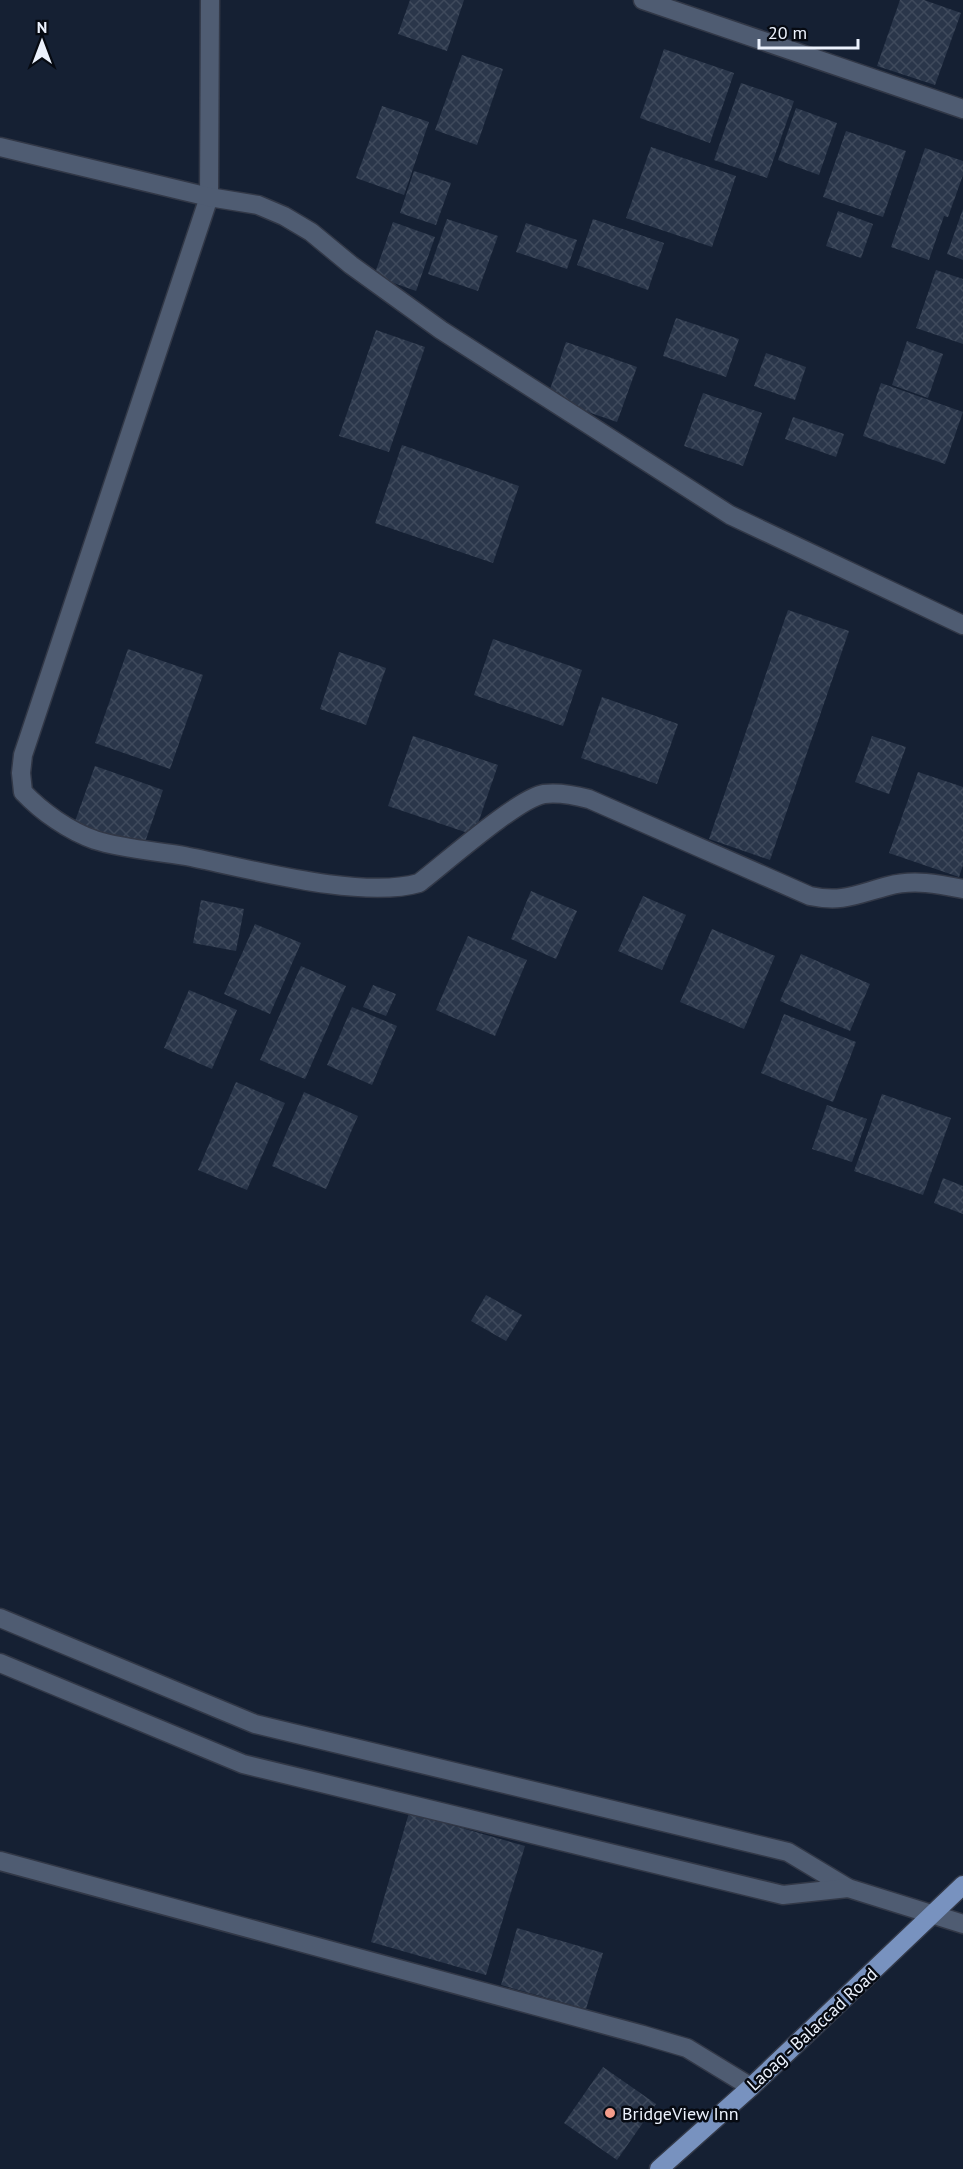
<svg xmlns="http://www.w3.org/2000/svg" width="963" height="2169" font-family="'PT Sans',sans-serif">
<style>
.building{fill:url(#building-cross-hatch)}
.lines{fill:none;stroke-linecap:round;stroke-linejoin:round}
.minor-casing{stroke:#323847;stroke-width:21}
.major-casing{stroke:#323847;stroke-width:21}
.minor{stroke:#4f5c72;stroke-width:18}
.major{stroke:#7892bf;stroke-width:18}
.poi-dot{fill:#f49d8b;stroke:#060a12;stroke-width:2}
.labels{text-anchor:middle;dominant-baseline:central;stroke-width:5;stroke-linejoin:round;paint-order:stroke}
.street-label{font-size:18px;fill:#ecf2fd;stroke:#060a12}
.poi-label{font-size:18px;fill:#ecf2fd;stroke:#060a12;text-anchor:start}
</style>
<defs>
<pattern id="building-cross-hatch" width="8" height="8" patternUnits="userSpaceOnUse" patternTransform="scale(1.5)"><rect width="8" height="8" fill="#2a364a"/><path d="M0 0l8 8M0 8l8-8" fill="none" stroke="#3f4a5c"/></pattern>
</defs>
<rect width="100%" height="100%" fill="#152033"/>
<g class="building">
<path d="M410,0H464L447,51L398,34Z"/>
<path d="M900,0H924L961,13L935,85L877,66Z"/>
<path d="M664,49L734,73L710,143L640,118Z"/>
<path d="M462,55L503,69L477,145L435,130Z"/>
<path d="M741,83L794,101L767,178L714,160Z"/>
<path d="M382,106L429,122L404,195L356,178Z"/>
<path d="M796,108L837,123L819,175L778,160Z"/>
<path d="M846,131L906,151L883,217L823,197Z"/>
<path d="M651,147L736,176L712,247L626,218Z"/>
<path d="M925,148L963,161V175L948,217L944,216L929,260L891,247Z"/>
<path d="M414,171L451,183L436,225L400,213Z"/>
<path d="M963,209V260L947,254Z"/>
<path d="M838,211L873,224L861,258L826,246Z"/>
<path d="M447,219L498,236L478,291L428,274Z"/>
<path d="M593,219L664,243L648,290L577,265Z"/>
<path d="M393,222L435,237L416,291L374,276Z"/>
<path d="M526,223L577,240L567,269L516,252Z"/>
<path d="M936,270L963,279V344L916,328Z"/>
<path d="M676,318L739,339L726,377L663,356Z"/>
<path d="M376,330L425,347L389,452L339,436Z"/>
<path d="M907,341L943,354L928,398L892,385Z"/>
<path d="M566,342L637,367L617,422L547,398Z"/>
<path d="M766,353L806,367L795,400L754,386Z"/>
<path d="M881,383L963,412L945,464L863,436Z"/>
<path d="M703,393L762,413L743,466L684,446Z"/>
<path d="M793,417L844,434L836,457L785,439Z"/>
<path d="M402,445L519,486L493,563L375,523Z"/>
<path d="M788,610L849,631L770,860L709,839Z"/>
<path d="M493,639L582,670L563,726L474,695Z"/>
<path d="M128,649L203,675L170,769L95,743Z"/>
<path d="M339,652L386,668L366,725L320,709Z"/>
<path d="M602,697L678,724L657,784L581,758Z"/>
<path d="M413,736L498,765L474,835L388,806Z"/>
<path d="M872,736L906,747L889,794L855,782Z"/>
<path d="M95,766L163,790L143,848L74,824Z"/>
<path d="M918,772L963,787V865L959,877L889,853Z"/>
<path d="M531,891L577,911L556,959L511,939Z"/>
<path d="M643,896L686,915L662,970L618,951Z"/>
<path d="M201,900L244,909L236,951L193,943Z"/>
<path d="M255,924L301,943L270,1014L224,994Z"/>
<path d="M712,929L775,956L744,1029L680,1002Z"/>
<path d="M468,936L527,960L495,1036L436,1010Z"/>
<path d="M801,954L870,984L850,1031L780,1001Z"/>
<path d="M301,966L346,986L305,1079L260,1060Z"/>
<path d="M373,985L396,994L386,1016L363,1007Z"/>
<path d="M189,990L237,1010L212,1069L164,1048Z"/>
<path d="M352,1007L397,1026L372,1085L327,1065Z"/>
<path d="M784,1014L856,1042L833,1102L761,1073Z"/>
<path d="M236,1082L285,1103L247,1190L198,1170Z"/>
<path d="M304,1092L358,1116L326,1189L272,1166Z"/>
<path d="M882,1094L951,1118L923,1195L854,1171Z"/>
<path d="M827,1105L867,1119L852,1162L812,1149Z"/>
<path d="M943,1178L963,1186V1214L934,1203Z"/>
<path d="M486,1295L522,1315L506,1341L471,1321Z"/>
<path d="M409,1813L525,1846L486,1975L371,1942Z"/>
<path d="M517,1928L603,1953L586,2009L501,1985Z"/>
<path d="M603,2067L656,2104L617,2160L564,2123Z"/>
</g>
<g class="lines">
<g class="minor-casing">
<g id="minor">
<path d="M210,0L209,197L23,755L21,773L23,792C42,812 69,831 95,840C123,849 156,851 185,856C247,868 361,900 419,883C444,864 518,798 544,794C560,792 574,795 589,799L810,896C843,903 857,894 888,886C913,879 939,884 963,889"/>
<path d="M643,0L963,109"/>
<path d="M0,147L209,197L258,205L284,216L311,232L351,265L441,330L730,515L963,625"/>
<path d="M0,1618L255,1724L788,1852L848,1888L963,1924"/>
<path d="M0,1663L243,1764L783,1895L848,1888"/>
<path d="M0,1861L643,2035L687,2048L751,2087"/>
</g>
</g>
<g class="major-casing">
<path id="major" d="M659,2169L751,2087L963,1885"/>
</g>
<use href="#minor" class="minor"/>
<use href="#major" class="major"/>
</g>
<circle class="poi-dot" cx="610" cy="2113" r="6"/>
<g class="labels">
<g class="street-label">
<text transform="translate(812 2029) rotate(-43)">Laoag - Balaccad Road</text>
</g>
<g class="poi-label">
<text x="622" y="2113">BridgeView Inn</text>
</g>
</g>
<g transform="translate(42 42)" stroke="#060a12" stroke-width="4.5" paint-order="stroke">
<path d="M0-4.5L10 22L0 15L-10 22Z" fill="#ecf2fd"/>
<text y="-9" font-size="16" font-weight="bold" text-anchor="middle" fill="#ecf2fd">N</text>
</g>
<path d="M759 39v9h99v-9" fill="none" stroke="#ecf2fd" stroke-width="3"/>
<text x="768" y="39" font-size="18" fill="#ecf2fd" stroke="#060a12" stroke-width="4.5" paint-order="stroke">20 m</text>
</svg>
